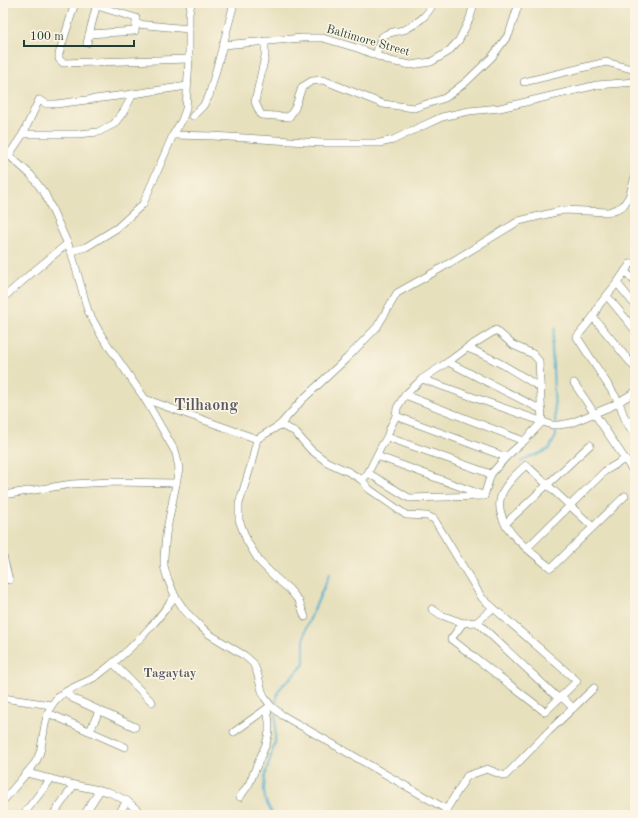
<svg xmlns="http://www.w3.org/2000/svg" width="638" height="818" font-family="'Old Standard TT',serif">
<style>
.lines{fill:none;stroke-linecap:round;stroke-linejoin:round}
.stream{stroke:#52b0d1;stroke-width:2}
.street-casing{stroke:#657664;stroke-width:8}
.street{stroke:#fff;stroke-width:7}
.labels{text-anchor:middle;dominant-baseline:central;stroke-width:3;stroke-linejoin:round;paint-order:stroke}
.street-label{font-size:12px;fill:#1f3d34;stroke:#fcf5e5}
.neighbourhood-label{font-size:13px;font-weight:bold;fill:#595b65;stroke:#fcf5e5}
.district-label{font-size:16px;font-weight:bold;fill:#595b65;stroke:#fcf5e5}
</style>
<rect width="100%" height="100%" fill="#fcf5e5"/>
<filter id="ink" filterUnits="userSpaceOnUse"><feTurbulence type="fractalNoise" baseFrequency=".025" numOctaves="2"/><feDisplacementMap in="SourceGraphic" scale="8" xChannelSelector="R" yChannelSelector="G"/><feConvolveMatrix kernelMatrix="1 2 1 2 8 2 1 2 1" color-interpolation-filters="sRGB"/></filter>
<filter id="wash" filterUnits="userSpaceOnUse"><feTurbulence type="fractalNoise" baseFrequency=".012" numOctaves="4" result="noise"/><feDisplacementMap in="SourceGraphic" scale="16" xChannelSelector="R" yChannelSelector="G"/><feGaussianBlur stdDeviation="0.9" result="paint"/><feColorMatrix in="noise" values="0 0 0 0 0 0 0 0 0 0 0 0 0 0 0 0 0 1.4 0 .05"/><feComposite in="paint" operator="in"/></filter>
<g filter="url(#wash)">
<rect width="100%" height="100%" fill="#e7e0bd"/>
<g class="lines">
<g class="stream">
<path d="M521,462L529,457L539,454L549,449L556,436L552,346L555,328"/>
<path d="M276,704L277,696L279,690L283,685L299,670L304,664V639L306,628L330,573"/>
<path d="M273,815L265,800L264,789L265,777L275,742L276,714"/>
</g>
</g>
</g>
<g filter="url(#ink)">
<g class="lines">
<g class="street-casing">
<g id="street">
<path d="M75,3L59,54V59L63,63L189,59"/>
<path d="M97,6L136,18V24L189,29"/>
<path d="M89,34L135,31L136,24"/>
<path d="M265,41V56L255,102L261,115L289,117L295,108L302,87L312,81L323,80L383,104L414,108L445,98L466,82L492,57L509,34L519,3"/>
<path d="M87,43L97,3"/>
<path d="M223,45L302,38H323L360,49L390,61L411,65L431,62L448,52L459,40L470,18L474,3"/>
<path d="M376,55C378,50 379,41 382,37C388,31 399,32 406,29C417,24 429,14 433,3"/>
<path d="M524,82L606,62L635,70"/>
<path d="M193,116L203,106L209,96L223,45L234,3"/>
<path d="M23,134H78L98,132L114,124L124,111L133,94"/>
<path d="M173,135L213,136L321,143H380L393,140L418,128L442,117L469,111L500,108L597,85L635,82"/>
<path d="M3,150L31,175L45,194L71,251L88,311L101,335L145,399L176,453L179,469L166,534L164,557V566L167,577L175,596L185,611L197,623L209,634L245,656L253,663L257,672L262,691L265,698L271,706L282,715L446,809"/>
<path d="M9,155L23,134L39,100L47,104H56L133,94L187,86"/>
<path d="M71,251L86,247L117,228L143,204L173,135L182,120L186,109L189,59V14L191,3"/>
<path d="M635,263L630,264L617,283L599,305L593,317L577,337L619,402L626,422L635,435"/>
<path d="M625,271L635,282"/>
<path d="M617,283L635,305"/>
<path d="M607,296L635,330"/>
<path d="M3,298L34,271L67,244"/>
<path d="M593,317L635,368"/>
<path d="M467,348C494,358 517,373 541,388"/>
<path d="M448,362L542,410"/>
<path d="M422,379L498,406L552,425H559L571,423L612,406L635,392"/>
<path d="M574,383L635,474"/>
<path d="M405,395L524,441"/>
<path d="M145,399L257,439"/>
<path d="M396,416L506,457"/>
<path d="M626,422L635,419"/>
<path d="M280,425L294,431L311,450L327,462L349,472L362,480L369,489L406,515L427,516L434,519L482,598L577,681L545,712L451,639L463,623"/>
<path d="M387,437L491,474"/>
<path d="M377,456L480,494"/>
<path d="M368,473L409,498L484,496"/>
<path d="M362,480L368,473L382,445L387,437L390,428L396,416L397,408L405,395L422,379L448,362L467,348L496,330L513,345L533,354L539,361L542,422L524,441L506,457L491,474L484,496"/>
<path d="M3,495L72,484L111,482L176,483"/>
<path d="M505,524L590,445"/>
<path d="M593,527L526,465C518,472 504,486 501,496C492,526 531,552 551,568L625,496"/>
<path d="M527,548L605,471L625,459"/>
<path d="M3,556L9,580"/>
<path d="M432,609L441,615L463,623L477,622L493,608"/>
<path d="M305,617L299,601L289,589L276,578L259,561L247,541L239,520V504L251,465L257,439L280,425L302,400L347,358L377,327L397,293L438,270L519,221L564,210L608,212L617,209L623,206L629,197L635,177"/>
<path d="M477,622L559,699"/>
<path d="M113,663L152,702"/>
<path d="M66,692L72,698L83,703L135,727"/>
<path d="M561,696L573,708"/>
<path d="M3,698L51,705"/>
<path d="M48,713L125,747"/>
<path d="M90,731L99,711"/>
<path d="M234,732L269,707"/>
<path d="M27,773L74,785L109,792L127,801L143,815"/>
<path d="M240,797L249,784L266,744L269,732V722L267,709"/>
<path d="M3,801L35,763C37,759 39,756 40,752C44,737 44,714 54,702C64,688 84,685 98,675C118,660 138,642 154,623C162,614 168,605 175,596"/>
<path d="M23,815L51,779"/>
<path d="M53,815L74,785"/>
<path d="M84,815L100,790"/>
<path d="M118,815L127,801"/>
<path d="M443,815L467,776L487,769L505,776L549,731L594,688"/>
</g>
</g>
<use href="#street" class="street"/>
</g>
</g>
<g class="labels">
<g class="street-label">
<text transform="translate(368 41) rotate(16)">Baltimore Street</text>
</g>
<g class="neighbourhood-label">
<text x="170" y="673">Tagaytay</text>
</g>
<g class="district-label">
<text x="206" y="406">Tilhaong</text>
</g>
</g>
<rect width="638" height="818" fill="none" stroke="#fcf5e5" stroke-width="16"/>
<path d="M24 40v6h110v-6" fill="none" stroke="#1f3d34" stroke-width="2"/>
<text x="30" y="40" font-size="12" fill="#1f3d34" stroke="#fcf5e5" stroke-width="3" paint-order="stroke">100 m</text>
</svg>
